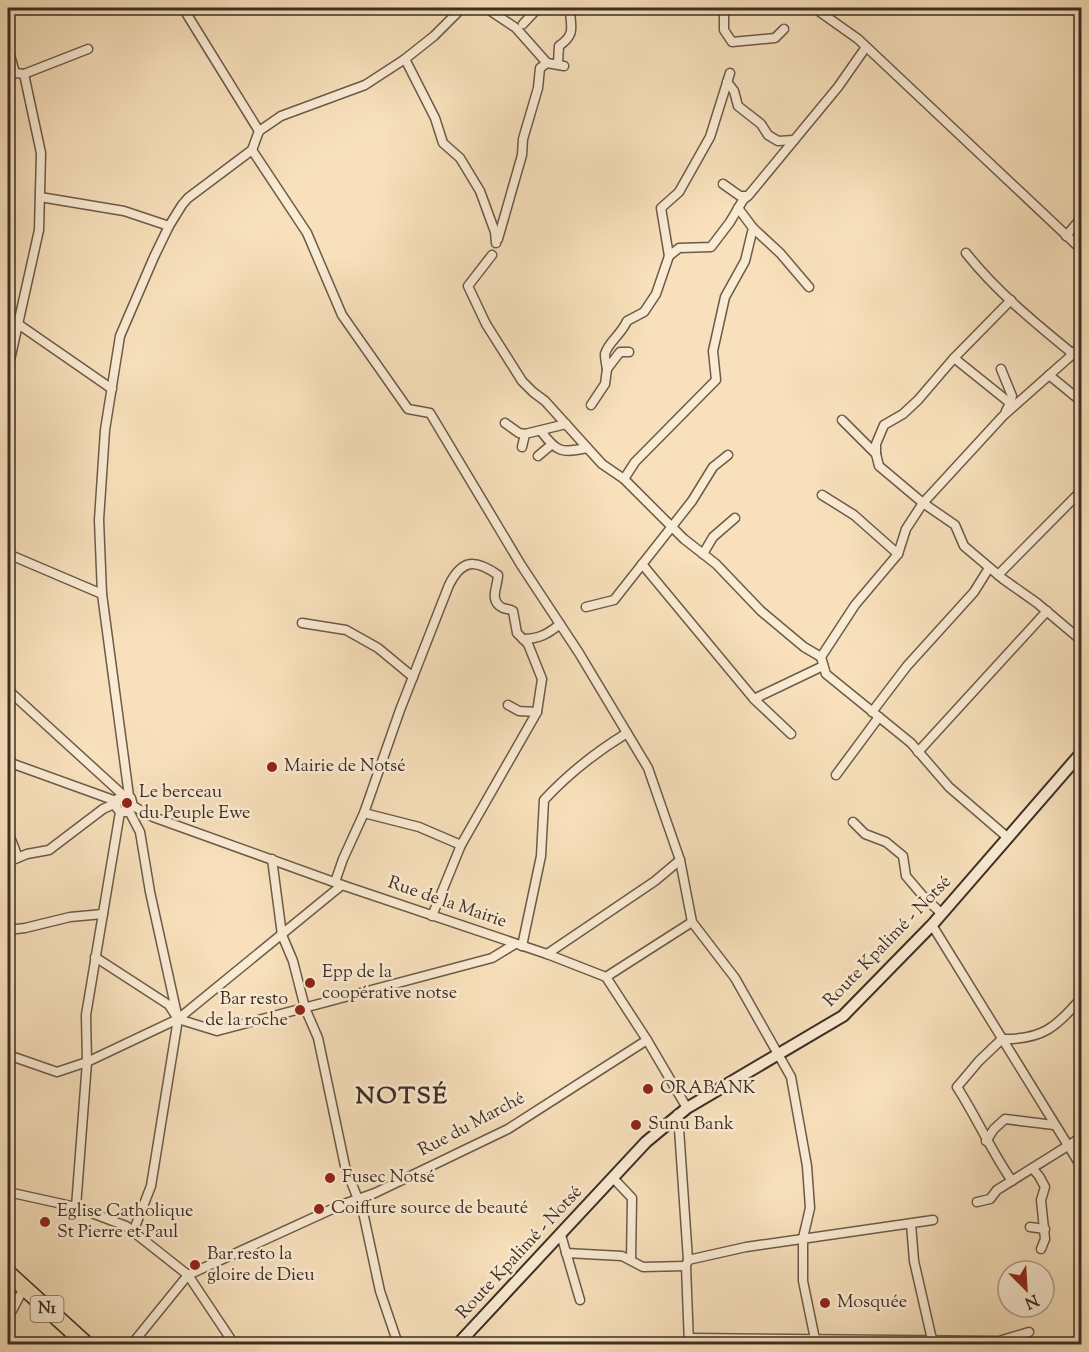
<svg xmlns="http://www.w3.org/2000/svg" width="1089" height="1352" font-family="'Sorts Mill Goudy',serif">
<style>
.lines{fill:none;stroke-linecap:round;stroke-linejoin:round}
.street-casing{stroke:#6c5a4a;stroke-width:11}
.secondary-casing{stroke:#3d2d25;stroke-width:14}
.highway-casing{stroke:#3d2d25;stroke-width:18}
.street{stroke:#faebd3;stroke-width:8}
.secondary{stroke:#faebd3;stroke-width:10}
.highway{stroke:#f7e0bb;stroke-width:15}
.poi-dot{fill:#8f2418;stroke:#faebd3;stroke-width:2}
.labels{text-anchor:middle;dominant-baseline:central;stroke-width:5;stroke-linejoin:round;paint-order:stroke}
.shield{fill:#faebd3;stroke:#766659;stroke-width:1.5}
.shield-label{font-size:16px;font-weight:bold;fill:#3d2d25}
.poi-label{font-size:18px;fill:#3d2d25;stroke:#faebd3;text-anchor:start}
.street-label{font-size:18px;fill:#3d2d25;stroke:#faebd3}
.district-label{font-size:24px;font-weight:bold;letter-spacing:1.5px;fill:#3d2d25;stroke:#faebd3}
</style>
<rect width="100%" height="100%" fill="#f7e0bb"/>
<filter id="stains"><feTurbulence type="fractalNoise" baseFrequency=".00333" numOctaves="4"/><feColorMatrix values="0 0 0 0 .2 0 0 0 0 .09 0 0 0 0 .02 0 0 0 .5 -.17"/></filter>
<radialGradient id="worn" r=".72"><stop offset=".6" stop-color="#630" stop-opacity="0"/><stop offset="1" stop-color="#630" stop-opacity=".3"/></radialGradient>
<g class="lines">
<g class="street-casing">
<g id="street">
<path d="M183,8L259,131"/>
<path d="M486,8L516,28L547,63L564,66"/>
<path d="M724,8V30L732,42L775,38L784,29"/>
<path d="M817,8L820,12L858,39L1082,250"/>
<path d="M523,24L538,8"/>
<path d="M8,48L15,73"/>
<path d="M405,59L435,118L443,143L460,158L480,191L495,232L496,243"/>
<path d="M558,63L559,46C577,33 570,27 570,8"/>
<path d="M8,76L15,73L24,74L88,49"/>
<path d="M727,82L734,91L738,106L761,124L768,135L778,141L794,140"/>
<path d="M252,150L307,233L342,315L408,409L430,413L521,565L579,653L648,768L680,860L692,922L735,978L791,1077L807,1166L810,1208L803,1238V1281L816,1344"/>
<path d="M723,184L740,196H747"/>
<path d="M40,197L124,211L169,226"/>
<path d="M753,228L780,253L809,287"/>
<path d="M1066,236L1082,217"/>
<path d="M498,239L522,155L523,139L538,88L540,68L547,63"/>
<path d="M966,253C996,291 1035,323 1073,354"/>
<path d="M492,255L468,286L486,324L522,381L533,392L545,401L602,464L624,479L684,539L716,564L761,611L804,647L821,657L826,674L911,743L949,787L1007,837"/>
<path d="M669,256L679,248L711,247L730,222L743,200L748,196L838,87L866,47"/>
<path d="M8,317L112,389"/>
<path d="M954,358L1010,403L1006,411"/>
<path d="M8,369L39,230L41,153L24,74"/>
<path d="M607,369C606,364 605,358 605,354C608,342 621,335 627,321L644,312L656,294L669,256L661,208L679,192L710,137L730,73"/>
<path d="M1001,369L1012,396L1010,403"/>
<path d="M1049,375L1082,402"/>
<path d="M591,405L605,384L607,369L620,352H629"/>
<path d="M842,420L876,454L879,466L923,503L955,525L964,546L1003,579L1037,603L1082,641"/>
<path d="M505,423L519,433L525,434L566,424"/>
<path d="M541,431C557,453 562,453 587,448"/>
<path d="M522,447L525,434"/>
<path d="M876,454V444L884,425L903,414L918,400L954,358L1011,300"/>
<path d="M538,456L551,445"/>
<path d="M624,479L635,462L716,380L713,351L725,297L745,261L753,228L738,208"/>
<path d="M822,495L854,515L898,554"/>
<path d="M8,554L102,594"/>
<path d="M703,554L713,537L735,518"/>
<path d="M642,564L754,699L823,666"/>
<path d="M998,575L1082,490"/>
<path d="M586,607L614,600L692,501L713,467L728,455"/>
<path d="M302,623L346,630L378,648L413,677"/>
<path d="M523,639C539,639 548,634 560,624"/>
<path d="M821,657L855,605L898,554L906,529L923,503L1003,416L1073,354L1082,344"/>
<path d="M8,690L123,795L131,798L133,806L126,812H120L116,807L117,799L123,795"/>
<path d="M754,699L791,734"/>
<path d="M508,705L519,711L537,712"/>
<path d="M872,712L907,666L974,592L989,568"/>
<path d="M918,752L1047,611"/>
<path d="M8,762L116,801"/>
<path d="M836,775L879,717"/>
<path d="M129,796L102,594L99,520L105,430L120,336L154,257L169,226L182,205L188,198L252,150L259,131L265,127L281,116L365,85L405,59L434,36L462,8"/>
<path d="M133,806L153,817L342,885L547,954L606,977L647,1040L687,1108"/>
<path d="M129,811L140,832L150,892L178,1019L151,1186L133,1232"/>
<path d="M364,813L419,827L461,845"/>
<path d="M853,822L865,834L886,842L903,856L906,876L923,896L942,914"/>
<path d="M8,832L17,855"/>
<path d="M272,859L282,935L293,961L305,1008L318,1038L345,1166L363,1212L380,1291L398,1344"/>
<path d="M8,862L27,854L49,850L103,809L116,803"/>
<path d="M335,882L343,859L364,813L400,710L449,585C462,559 475,559 498,575C498,586 488,601 503,608C506,609 510,609 513,611L517,633L528,644L542,679L537,712L461,845L432,916"/>
<path d="M932,925L1082,1168"/>
<path d="M8,930L25,928L70,917L103,914"/>
<path d="M522,946L541,856L544,800C569,773 596,752 627,733"/>
<path d="M547,954L655,881L680,860"/>
<path d="M95,957L169,1005L178,1019L217,1031L492,958L515,944"/>
<path d="M606,977L692,922"/>
<path d="M8,1055L57,1072L87,1062L178,1019L342,885"/>
<path d="M678,1114L688,1260L686,1266L689,1344"/>
<path d="M986,1141L994,1129L1005,1119L1054,1125"/>
<path d="M1033,1169L1039,1176L1045,1187L1041,1200L1045,1239L1041,1249"/>
<path d="M613,1178L632,1198L631,1260"/>
<path d="M1012,1181C991,1151 977,1118 957,1087L979,1061L1002,1039C1042,1040 1057,1027 1082,997"/>
<path d="M8,1192L76,1207L126,1226L188,1275L234,1344"/>
<path d="M977,1202L990,1199L997,1190L1082,1137"/>
<path d="M76,1207L87,1062L86,1015L120,812"/>
<path d="M911,1224L914,1261L933,1344"/>
<path d="M1030,1227L1045,1229"/>
<path d="M561,1235L580,1300"/>
<path d="M566,1253L622,1256L643,1267L686,1266"/>
<path d="M688,1260L746,1247L933,1220"/>
<path d="M8,1318L24,1288"/>
<path d="M689,1338L999,1341L1029,1332"/>
<path d="M132,1344L188,1275L341,1205L375,1193L508,1129L647,1040"/>
</g>
</g>
<g class="secondary-casing">
<path id="secondary" d="M458,1344L646,1142L687,1108L843,1016L932,925L1082,752"/>
</g>
<g class="highway-casing">
<path id="highway" d="M8,1273L86,1344"/>
</g>
<use href="#street" class="street"/>
<use href="#secondary" class="secondary"/>
<use href="#highway" class="highway"/>
</g>
<g class="poi-dot">
<circle cx="272" cy="767" r="6"/>
<circle cx="127" cy="803" r="6"/>
<circle cx="310" cy="983" r="6"/>
<circle cx="300" cy="1010" r="6"/>
<circle cx="648" cy="1089" r="6"/>
<circle cx="636" cy="1125" r="6"/>
<circle cx="330" cy="1178" r="6"/>
<circle cx="319" cy="1209" r="6"/>
<circle cx="45" cy="1222" r="6"/>
<circle cx="195" cy="1265" r="6"/>
<circle cx="825" cy="1303" r="6"/>
</g>
<g class="labels">
<rect class="shield" x="30.5" y="1296" width="33" height="26" rx="4.5"/>
<g class="shield-label">
<text x="47" y="1309">N1</text>
</g>
<g class="poi-label">
<text x="284" y="767">Mairie de Notsé</text>
<text x="139" y="793">Le berceau<tspan x="139" dy="21">du Peuple Ewe</tspan></text>
<text x="322" y="973">Epp de la<tspan x="322" dy="21">coopérative notse</tspan></text>
<text x="288" y="1000" text-anchor="end">Bar resto<tspan x="288" dy="21">de la roche</tspan></text>
<text x="660" y="1089">ORABANK</text>
<text x="648" y="1125">Sunu Bank</text>
<text x="342" y="1178">Fusec Notsé</text>
<text x="331" y="1209">Coiffure source de beauté</text>
<text x="57" y="1212">Eglise Catholique<tspan x="57" dy="21">St Pierre et Paul</tspan></text>
<text x="207" y="1255">Bar resto la<tspan x="207" dy="21">gloire de Dieu</tspan></text>
<text x="837" y="1303">Mosquée</text>
</g>
<g class="street-label">
<text transform="translate(447 903) rotate(19)">Rue de la Mairie</text>
<text transform="translate(888 942) rotate(-46)">Route Kpalimé - Notsé</text>
<text transform="translate(472 1125) rotate(-28)">Rue du Marché</text>
<text transform="translate(520 1253) rotate(-47)">Route Kpalimé - Notsé</text>
</g>
<g class="district-label">
<text x="402" y="1097">NOTSÉ</text>
</g>
</g>
<rect width="1089" height="1352" fill="none" stroke="#f7e0bb" stroke-width="30"/>
<rect x="9" y="9" width="1071" height="1334" fill="none" stroke="#3d2d25" stroke-width="3"/>
<rect x="15" y="15" width="1059" height="1322" fill="none" stroke="#3d2d25" stroke-width="1.5"/>
<g transform="translate(1026 1289) rotate(156)"><circle r="28" fill="#faebd3" stroke="#ae9f8d" stroke-width="1.5"/>
<path d="M0-4.5L10 22L0 15L-10 22Z" fill="#8f2418"/>
<text y="-9" font-size="16" font-weight="bold" text-anchor="middle" fill="#3d2d25">N</text>
</g>
<rect width="100%" height="100%" filter="url(#stains)"/>
<rect width="100%" height="100%" fill="url(#worn)"/>
</svg>
